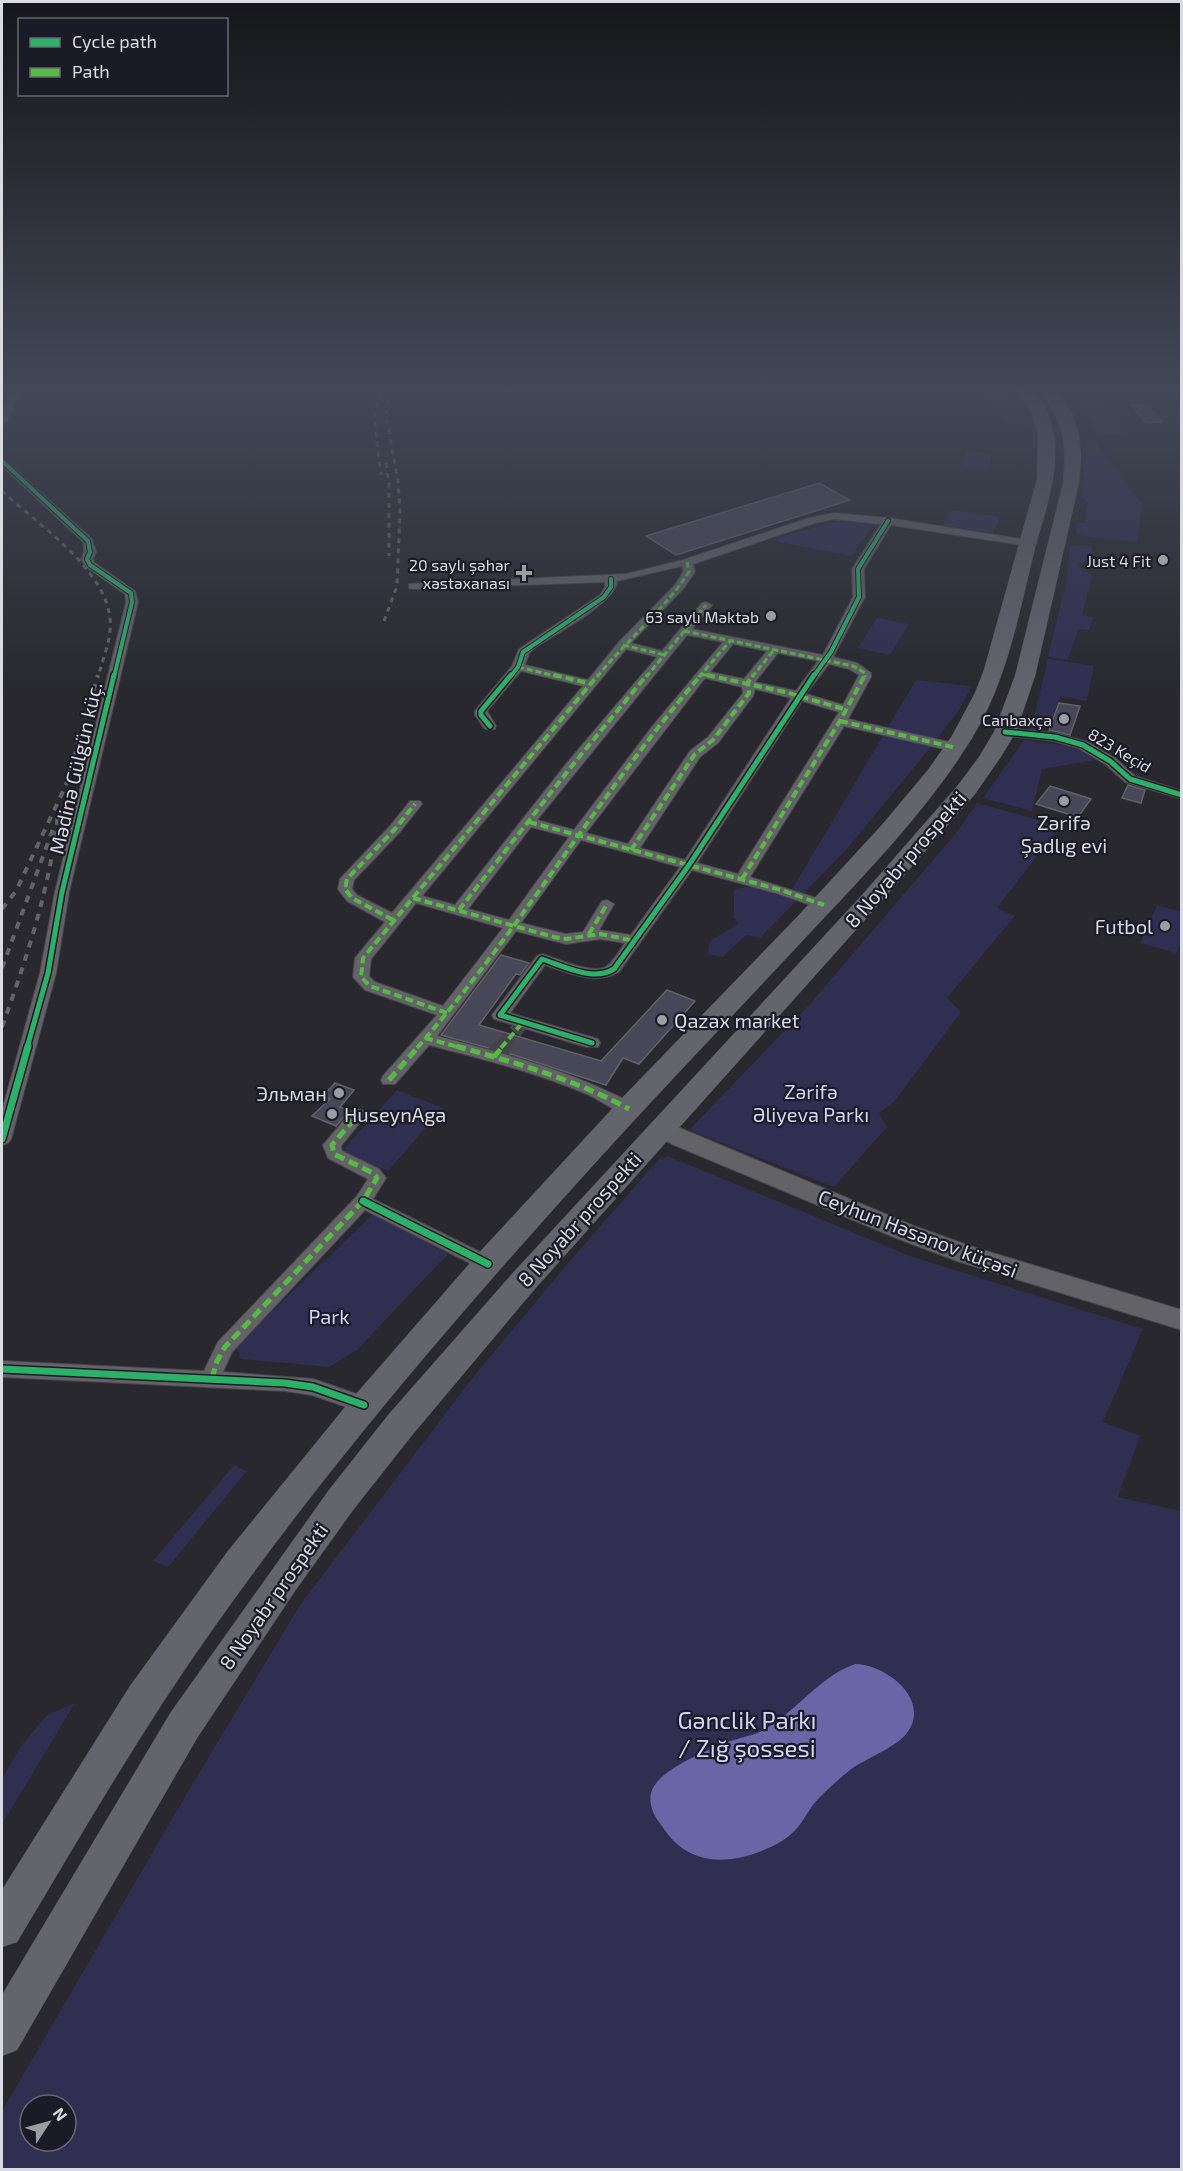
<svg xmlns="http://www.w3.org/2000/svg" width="1183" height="2171" font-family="'Exo 2',sans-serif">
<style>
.green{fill:#302e51;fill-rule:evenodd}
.water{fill:#6965a6}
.building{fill:#484757;stroke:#616167;stroke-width:1.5}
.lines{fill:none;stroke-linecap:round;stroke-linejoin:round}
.minor-tunnel-far1{stroke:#434349;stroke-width:14;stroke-dasharray:14 7;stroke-linecap:butt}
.minor-tunnel{stroke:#434349;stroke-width:19;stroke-dasharray:19 9;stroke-linecap:butt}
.minor-casing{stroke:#46464b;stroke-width:2}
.secondary-casing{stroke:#46464b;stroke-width:2}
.trunk-casing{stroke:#46464b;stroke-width:1}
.minor{fill:#626267;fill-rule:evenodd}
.secondary{fill:#626267;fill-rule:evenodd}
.trunk{fill:#64646d;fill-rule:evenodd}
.rail-far1{stroke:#626267;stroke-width:3;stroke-dasharray:5 5;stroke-linecap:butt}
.rail{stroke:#626267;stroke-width:4;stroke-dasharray:7 7;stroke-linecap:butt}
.quiet-far2{stroke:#58b947;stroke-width:3;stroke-dasharray:6 3;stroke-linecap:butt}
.quiet-far1{stroke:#58b947;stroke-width:4;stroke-dasharray:8 4;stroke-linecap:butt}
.quiet{stroke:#58b947;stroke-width:5;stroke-dasharray:10 5;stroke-linecap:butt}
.cycleway-far2-casing{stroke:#1b1b27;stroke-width:6}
.cycleway-far1-casing{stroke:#1b1b27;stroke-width:8}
.cycleway-casing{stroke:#1b1b27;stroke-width:10}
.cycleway-far2{stroke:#2db169;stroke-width:4}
.cycleway-far1{stroke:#2db169;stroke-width:5}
.cycleway{stroke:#2db169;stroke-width:7}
.poi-dot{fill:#9c9ca3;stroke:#1b1b27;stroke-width:2}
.labels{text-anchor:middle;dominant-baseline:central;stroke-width:4.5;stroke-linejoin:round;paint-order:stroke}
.far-poi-label{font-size:16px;fill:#dadae2;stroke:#1b1b27;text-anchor:end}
.far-street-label{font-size:16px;fill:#dadae2;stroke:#1b1b27}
.street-label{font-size:20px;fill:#dadae2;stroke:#1b1b27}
.poi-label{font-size:20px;fill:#dadae2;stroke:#1b1b27;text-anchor:end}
.park-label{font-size:20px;fill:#d3d3fb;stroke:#1b1b27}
.near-park-label{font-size:24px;fill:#d3d3fb;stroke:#1b1b27}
</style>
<rect width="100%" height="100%" fill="#28282e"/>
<g class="green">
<path d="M1009,393L1019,405L1028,428L1012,429L978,396Z"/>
<path d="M1097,403L1124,434H1098L1081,404Z"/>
<path d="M1087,440H1094L1142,504L1137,542L1076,535L1077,523H1085L1088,503L1082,497Z"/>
<path d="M966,451L992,454L989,470L962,467Z"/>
<path d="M952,510L1000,517L993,533L943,525Z"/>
<path d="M842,520L874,523L852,556L769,540Z"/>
<path d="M1078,545L1092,546V559L1075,564L1092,575L1082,615L1093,618L1089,630L1079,629L1067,660L1048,657L1067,578L1070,547Z"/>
<path d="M877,618L909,624L890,655L858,648Z"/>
<path d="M1048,659L1094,666L1087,701L1060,697L1050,724H1042L1038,733L1026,731L1028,722L1035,713Z"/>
<path d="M916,680L972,686L959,710L925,754L847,849L760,938L746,935L723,957L707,954L710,941L739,923L734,918V889L753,886L788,896Z"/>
<path d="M1024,740L1078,747L1095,760L1042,769L1032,811L983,798Z"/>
<path d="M977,803L1060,826L997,908L1015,916L947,998L961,1012L894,1102L879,1113L887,1127L834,1187L689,1130L809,1005L956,833Z"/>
<path d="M1157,905L1181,912V940L1176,953L1140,943Z"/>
<path d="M397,1090L443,1108L388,1171L341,1152Z"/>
<path d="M668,1156L910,1256L1143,1329L1103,1422L1140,1436L1118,1497L1181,1511V2169L2,2170V2111L193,1783L300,1605L474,1376L569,1262L658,1160ZM30,2105H66V2141H30Z"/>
<path d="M373,1214L448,1254L357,1350L329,1367L241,1359L236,1346Z"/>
<path d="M234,1465L247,1471L168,1567L153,1561Z"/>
<path d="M75,1703L2,1824V1779L21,1746L47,1715Z"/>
</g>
<path class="water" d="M855,1664C885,1664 932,1699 907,1733C897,1747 866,1758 850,1770C840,1778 829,1788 820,1797C804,1813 804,1827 782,1841C751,1859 706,1871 676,1843C670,1838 664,1829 659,1822C652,1813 647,1799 653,1788C662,1769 706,1751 725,1743C737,1738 748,1737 760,1732C795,1714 818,1677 855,1664Z"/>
<g class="building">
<path d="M1131,405H1147L1162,422L1146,423Z"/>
<path d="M819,483L850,500L676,555L646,536Z"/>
<path d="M1059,703L1080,706L1070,735L1049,730Z"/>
<path d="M1128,785L1145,790L1141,803L1122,798Z"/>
<path d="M1050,786L1091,799L1078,817L1036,804Z"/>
<path d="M501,955L529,963L520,975L516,974L479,1025L601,1061L667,990L695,1001L639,1064L623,1058L606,1085L514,1055L441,1035Z"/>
<path d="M335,1083L354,1090L340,1107L349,1111L336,1126L312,1116L330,1099L323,1096Z"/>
</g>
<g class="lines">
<path class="minor-tunnel-far1" d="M501,1048L523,1022"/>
<path class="minor-tunnel" d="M494,1057L503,1046"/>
<g class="minor-casing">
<g id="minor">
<path d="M10,393H20L7,422L2,425V412Z"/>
<path d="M2,458L92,539L96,552L93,559L95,563L135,591L138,602L69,892L56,973L11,1139L8,1143L2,1145V1111L40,973L55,892L126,602L125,594L86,567L81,559L84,552L83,542L2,466Z"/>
<path d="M834,513L888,518L1028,540L1033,543L1028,546L891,525L864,569L865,597L833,657L857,663L871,673V677L848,719L962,745L964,748L962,751L957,752L844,726L750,877L829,902L831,905L829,908H819L776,893L692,870L619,972C596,986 568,973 545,965L510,1013L598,1039L600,1043L598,1047H586L494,1019L492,1015L537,956L542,954C557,958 594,976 607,966C614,961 619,951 625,943L600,939L566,944L516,931L437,1036C505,1054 573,1071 635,1105L637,1109L635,1113C621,1117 602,1101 589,1095C538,1073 483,1059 429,1045L395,1084H383L381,1080L383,1076L437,1015L365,990L353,977L355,958L385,922L347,901L338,889L340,879L390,826L410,801H420L422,804L400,832L354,880L352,889L357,895L392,913L583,686L521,671L487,711L496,726L495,729H485L475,715V711L512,666L519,649L600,595L605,587V582L413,589L409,588V584L626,574L683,560L809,518ZM834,519L881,524L852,569L853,597L823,655L692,629L712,605L706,602L702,603L662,651L631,643L683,589L695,572L693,564L815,523ZM682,566L683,572L675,585L619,642L588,680L525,665L529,653L536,647C554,635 617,602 617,581ZM687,635L723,642L651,728L574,830L537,820ZM733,644L767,651L744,679L710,672ZM626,649L657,657L566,764L455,905L422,896ZM778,653L818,661L796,691L755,682ZM829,664L849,669L859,675L843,705L806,694ZM705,678L742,687L743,693L708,737L690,751L628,844L586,833ZM755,689L791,698L685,860L640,848L700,757L718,743L753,696ZM802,701L839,712L738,874L697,863ZM531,827L569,837L509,920L468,909ZM581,840L680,867L631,935L599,930L614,904L607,900L602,901L583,932L566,934L521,923ZM416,903L503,928L443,1006L375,982L369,976L371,959Z"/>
<path d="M1005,728L1055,733L1088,742L1115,758L1135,776L1182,791V799L1125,782L1105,764L1078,748L1054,741L1000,735L999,732L1000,729Z"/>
<path d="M358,1109L364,1111L366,1115L341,1146L342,1151L379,1169L386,1178L373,1199L494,1259L497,1264L494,1269L488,1271L482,1269L365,1210L232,1352L223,1372L313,1379L371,1399L374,1405L371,1411L364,1413L312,1395L285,1391L2,1377V1361L204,1371L218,1342L357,1196L368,1179L328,1158L323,1145L352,1111Z"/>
</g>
</g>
<g class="secondary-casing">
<path id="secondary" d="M661,1120L914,1226L973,1247L1182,1310V1330L957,1261L896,1238L674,1145L653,1134L649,1128L653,1122Z"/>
</g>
<g class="trunk-casing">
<g id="trunk">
<path d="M1019,393H1035C1047,409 1054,425 1055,445C1057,480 1044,515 1035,548C1019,613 1007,681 972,738C927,811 865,874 807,936C724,1025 640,1112 559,1203C438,1338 320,1477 215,1626C143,1727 81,1835 17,1942L2,1947V1890L130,1686L228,1551L350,1401L477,1255L624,1096L799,915L881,826L928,770L952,736L975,693L984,670L1037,479L1038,434L1032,413Z"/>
<path d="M1042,393H1058L1072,413L1079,435L1081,458L1079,483L1035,676L1016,732L1000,758L975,794L879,904L533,1291L413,1434L353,1510L295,1591L197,1738L17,2050L2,2056V1995L171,1712L329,1490L389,1414L511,1275L863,894L959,784L979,757L994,732L1015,676L1063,483C1067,445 1064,424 1042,393Z"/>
</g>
</g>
<use href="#minor" class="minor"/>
<use href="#secondary" class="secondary"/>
<use href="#trunk" class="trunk"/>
<g class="rail-far1">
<path d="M381,393L374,417L381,475"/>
<path d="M386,463L389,483V556"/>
<path d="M2,491C36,523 106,569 110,619C112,638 103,658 98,677"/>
<path d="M384,621L397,586L400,512L398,481L386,415L389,393"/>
</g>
<g class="rail">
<path d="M2,909L16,891L66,785L98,675"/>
<path d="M2,968L53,829"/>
<path d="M2,1027C27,957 50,888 58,814"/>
</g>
<g class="quiet-far2">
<path d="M684,631L853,666L865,673V677"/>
<path d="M623,645L665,655"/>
<path d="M518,667L560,677"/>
<path d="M701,674L714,677"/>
<path d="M597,677C626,641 664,610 689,572L687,562"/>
<path d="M646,677L706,605"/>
<path d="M699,677L730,641"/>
<path d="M752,677L774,650"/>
</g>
<g class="quiet-far1">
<path d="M554,675L591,684"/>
<path d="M707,675L785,692L847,710"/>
<path d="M840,721L957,748"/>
<path d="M529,822L781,890L824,905"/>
<path d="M631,850L695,754L713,740L749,693L748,682L753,675"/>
<path d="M742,879L840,721L865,675"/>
<path d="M413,898L554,937L566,939L600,934L636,941"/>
<path d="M459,910L571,767L647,675"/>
<path d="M393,920L352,898L345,889L347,879L395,829L415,804"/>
<path d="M589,934L607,904"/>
<path d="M447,1013L370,986L361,977L363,958L598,675"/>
<path d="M425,1038L462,1048"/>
<path d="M417,1048C520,931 599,794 701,675"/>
<path d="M501,1048L523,1022"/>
</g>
<g class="quiet">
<path d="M456,1046C516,1063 574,1079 629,1109"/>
<path d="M494,1057L503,1046"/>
<path d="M389,1080L419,1046"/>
<path d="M212,1378L217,1361L225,1347L363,1201L377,1178L373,1173L334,1154L332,1145L358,1115"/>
</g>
<g class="cycleway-far2-casing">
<g id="cycleway-far2">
<path d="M2,461L88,541L90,552L87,559L90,565L131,593L132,602L114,677"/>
<path d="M510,677L518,667L523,652L604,597L611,587V579"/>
<path d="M813,677L831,652L859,597L858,569L888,521"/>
</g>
</g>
<g class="cycleway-far1-casing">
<g id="cycleway-far1">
<path d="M490,726L481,715V711L511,675"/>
<path d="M1005,732L1055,737L1083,745L1110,761L1130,779L1182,795"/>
<path d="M592,1043L500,1015L542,959C563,966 593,982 614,969L689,865L814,675"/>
<path d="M27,1048L48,973L62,892L114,675"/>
</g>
</g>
<g class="cycleway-casing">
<g id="cycleway">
<path d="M2,1139L28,1046"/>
<path d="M363,1201L488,1264"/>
<path d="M2,1369L285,1383L313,1387L364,1405"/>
</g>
</g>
<use href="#cycleway-far2" class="cycleway-far2"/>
<use href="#cycleway-far1" class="cycleway-far1"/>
<use href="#cycleway" class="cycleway"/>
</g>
<linearGradient id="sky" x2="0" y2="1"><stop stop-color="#161619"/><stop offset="0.56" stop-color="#424857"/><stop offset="1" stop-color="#424857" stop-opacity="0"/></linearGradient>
<rect width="1183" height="697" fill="url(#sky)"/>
<g class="poi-dot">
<circle cx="1163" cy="560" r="6"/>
<path d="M521 564h6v6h6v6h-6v6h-6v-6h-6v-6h6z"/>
<circle cx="771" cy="616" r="6"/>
<circle cx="1064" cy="719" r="6"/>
<circle cx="1064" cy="801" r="6"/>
<circle cx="1165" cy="926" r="6"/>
<circle cx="662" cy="1020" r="6"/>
<circle cx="339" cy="1093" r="6"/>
<circle cx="332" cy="1114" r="6"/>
</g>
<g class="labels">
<g class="far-poi-label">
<text x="1151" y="560">Just 4 Fit</text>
<text x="510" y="564">20 saylı şəhər<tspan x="510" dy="18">xəstəxanası</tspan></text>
<text x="759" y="616">63 saylı Məktəb</text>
<text x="1052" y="719">Canbaxça</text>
</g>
<g class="far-street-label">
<text transform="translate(1120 750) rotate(31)">823 Keçid</text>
</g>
<g class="street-label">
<text transform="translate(75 768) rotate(-77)">Mədinə Gülgün küç.</text>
<text transform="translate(905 859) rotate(-49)">8 Noyabr prospekti</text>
<text transform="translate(579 1219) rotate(-48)">8 Noyabr prospekti</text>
<text transform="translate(918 1233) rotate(21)">Ceyhun Həsənov küçəsi</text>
<text transform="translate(273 1596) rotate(-55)">8 Noyabr prospekti</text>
</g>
<g class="poi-label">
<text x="1064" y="822" text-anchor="middle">Zərifə<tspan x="1064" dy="23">Şadlıg evi</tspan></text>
<text x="1153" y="926">Futbol</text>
<text x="674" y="1020" text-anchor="start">Qazax market</text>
<text x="327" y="1093">Эльман</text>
<text x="344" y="1114" text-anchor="start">HuseynAga</text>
</g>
<g class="park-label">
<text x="811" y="1091">Zərifə<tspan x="811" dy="23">Əliyeva Parkı</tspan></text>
<text x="329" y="1316">Park</text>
</g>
<g class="near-park-label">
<text x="747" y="1719">Gənclik Parkı<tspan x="747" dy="28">/ Zığ şossesi</tspan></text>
</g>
</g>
<rect width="1183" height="2171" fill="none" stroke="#dadae2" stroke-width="6"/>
<rect x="18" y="18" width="210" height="78" fill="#1b1b27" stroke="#676772" stroke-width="1.5"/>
<rect x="30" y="38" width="30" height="9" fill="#2db169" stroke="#676772" stroke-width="1.5"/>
<text x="72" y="48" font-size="18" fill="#dadae2">Cycle path</text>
<rect x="30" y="68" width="30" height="9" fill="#58b947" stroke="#676772" stroke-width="1.5"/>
<text x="72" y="78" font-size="18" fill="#dadae2">Path</text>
<g transform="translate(48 2123) rotate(54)"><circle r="28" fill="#1b1b27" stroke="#676772" stroke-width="1.5"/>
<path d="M0-4.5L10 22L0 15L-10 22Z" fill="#9c9ca3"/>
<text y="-9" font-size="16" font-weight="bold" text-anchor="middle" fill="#dadae2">N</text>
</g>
</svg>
